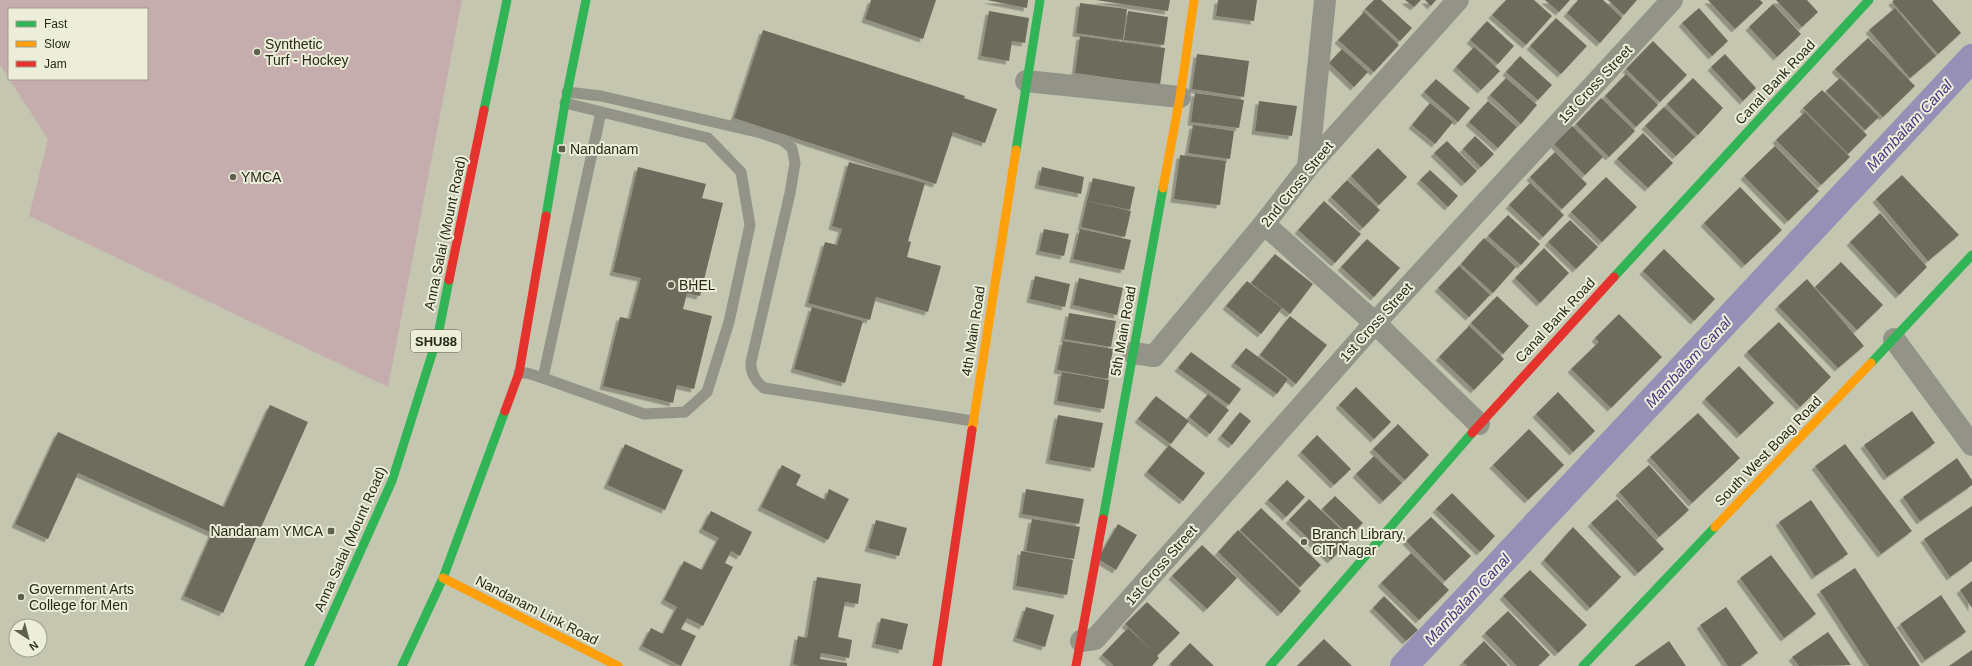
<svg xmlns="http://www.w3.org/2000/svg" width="1972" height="666" font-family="Helvetica,sans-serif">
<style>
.green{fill:#c5adae}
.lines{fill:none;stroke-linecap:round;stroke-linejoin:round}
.canal{stroke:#9690b6;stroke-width:28}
.building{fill:#6d6c5b;filter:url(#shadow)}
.lane{stroke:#939487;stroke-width:11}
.street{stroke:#939487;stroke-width:22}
.fast{stroke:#30b455;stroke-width:9}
.slow{stroke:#ff9f0a;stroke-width:9}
.jam{stroke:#e5322d;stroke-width:9}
.poi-dot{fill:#5f604e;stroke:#eceed9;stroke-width:1.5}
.labels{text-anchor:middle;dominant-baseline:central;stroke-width:4;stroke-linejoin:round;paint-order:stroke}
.shield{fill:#eceed9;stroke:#636453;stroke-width:1}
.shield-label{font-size:13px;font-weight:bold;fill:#282919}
.poi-label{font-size:14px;fill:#282919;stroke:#eceed9;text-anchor:start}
.street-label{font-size:14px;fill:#282919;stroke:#eceed9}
.water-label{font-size:15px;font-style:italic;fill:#473483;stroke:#eceed9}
</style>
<defs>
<filter id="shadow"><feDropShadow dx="-3.5" dy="3.5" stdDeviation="0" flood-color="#0004"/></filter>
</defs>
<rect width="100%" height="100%" fill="#c4c6b0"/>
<path class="green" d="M0,0H462L388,387L29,216L48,139L9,79H147V9H9V79L0,65Z"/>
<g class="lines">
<path class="canal" d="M1404,666L1972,58"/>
</g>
<g class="building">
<path d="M871,0H936L923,39L865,19Z"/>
<path d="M987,0H1028L1027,8Z"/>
<path d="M1096,0H1170L1168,11Z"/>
<path d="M1218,0H1257L1254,21L1216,16Z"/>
<path d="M1374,0H1381L1412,28L1400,41L1365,9Z"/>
<path d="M1405,0H1421L1414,7Z"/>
<path d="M1425,0H1436L1431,6Z"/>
<path d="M1506,0H1534L1552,16L1526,45L1492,15Z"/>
<path d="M1545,0H1570L1559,12Z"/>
<path d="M1578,0H1603L1622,18L1600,43L1567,13Z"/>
<path d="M1608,0H1637L1624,15Z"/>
<path d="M1708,0H1760L1763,3L1735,29Z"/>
<path d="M1776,0H1807L1818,12L1802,27Z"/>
<path d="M1894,0H1932L1961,33L1938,54L1892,2Z"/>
<path d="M1080,3L1127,9L1123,40L1076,33Z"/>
<path d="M1773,4L1801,34L1777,57L1749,27Z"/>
<path d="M1699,8L1728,41L1712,56L1682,23Z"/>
<path d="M1895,8L1936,56L1910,78L1869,30Z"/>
<path d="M989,11L1029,18L1025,43L1012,41L1009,61L981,56Z"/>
<path d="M1128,11L1168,17L1164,45L1124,40Z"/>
<path d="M1364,12L1399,45L1374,72L1338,40Z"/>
<path d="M1556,18L1587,46L1561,74L1530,46Z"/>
<path d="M1487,21L1514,46L1498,64L1470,40Z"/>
<path d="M763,30L965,96L964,98L997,109L985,143L953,132L936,184L734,118Z"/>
<path d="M1080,36L1165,48L1160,85L1075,73Z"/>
<path d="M1868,38L1915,86L1883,117L1835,69Z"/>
<path d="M1653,41L1687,75L1660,102L1626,69Z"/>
<path d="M1474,47L1500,71L1481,90L1456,67Z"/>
<path d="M1342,49L1368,72L1354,87L1329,63Z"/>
<path d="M1197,54L1249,61L1244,97L1192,89Z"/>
<path d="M1725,54L1756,88L1743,101L1711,67Z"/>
<path d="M1520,56L1552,85L1538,100L1506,72Z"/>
<path d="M1626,74L1658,105L1636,127L1605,96Z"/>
<path d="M1506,78L1537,105L1521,124L1490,95Z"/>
<path d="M1693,78L1723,108L1698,135L1667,104Z"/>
<path d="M1840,78L1879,117L1865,130L1826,91Z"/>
<path d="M1436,79L1470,108L1458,122L1424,92Z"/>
<path d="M1822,90L1867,135L1848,154L1803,108Z"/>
<path d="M1195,93L1244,100L1239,128L1191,122Z"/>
<path d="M1601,98L1635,131L1609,157L1576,124Z"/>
<path d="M1259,101L1297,106L1292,136L1255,131Z"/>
<path d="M1488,101L1517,127L1498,148L1469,122Z"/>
<path d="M1430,103L1453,122L1435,144L1412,125Z"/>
<path d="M1664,107L1695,137L1676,156L1645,126Z"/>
<path d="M1805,112L1850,157L1821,185L1776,140Z"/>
<path d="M1193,125L1234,131L1230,159L1188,153Z"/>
<path d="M1572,126L1603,157L1585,175L1554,144Z"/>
<path d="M1643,133L1673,163L1648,188L1617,159Z"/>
<path d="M1475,136L1494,154L1481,167L1463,149Z"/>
<path d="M1447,141L1477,171L1465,183L1434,153Z"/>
<path d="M1775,146L1819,191L1788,221L1744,176Z"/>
<path d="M1378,148L1407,177L1379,205L1351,176Z"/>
<path d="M1555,152L1587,184L1562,209L1530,177Z"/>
<path d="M1180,155L1226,161L1220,205L1174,199Z"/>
<path d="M849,162L925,183L908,241L911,242L907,257L941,266L928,312L876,297L870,320L808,303L825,242L837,245L842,229L832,226Z"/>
<path d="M638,167L706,184L702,198L723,203L700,296L687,293L683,309L712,316L694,389L677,385L673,403L603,386L620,317L630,319L641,278L613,272Z"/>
<path d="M1042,167L1084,177L1081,194L1038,185Z"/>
<path d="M1430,170L1458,196L1448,207L1420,180Z"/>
<path d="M1902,175L1959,235L1928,261L1876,199Z"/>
<path d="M1606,177L1637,207L1602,242L1571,212Z"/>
<path d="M1093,178L1135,187L1130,210L1087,201Z"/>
<path d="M1347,180L1380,210L1363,228L1331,197Z"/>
<path d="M1530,183L1564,215L1543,237L1509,205Z"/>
<path d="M1740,187L1782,230L1745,265L1704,223Z"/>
<path d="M1087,201L1131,211L1125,237L1081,227Z"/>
<path d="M1324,201L1361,234L1335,263L1298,230Z"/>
<path d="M1880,213L1927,267L1899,295L1850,242Z"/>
<path d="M1508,215L1540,244L1521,265L1488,236Z"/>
<path d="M1570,220L1598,247L1576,269L1548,242Z"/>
<path d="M1044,229L1069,234L1064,256L1039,251Z"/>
<path d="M1080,229L1131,240L1124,270L1073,259Z"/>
<path d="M1484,238L1516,267L1493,293L1461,264Z"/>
<path d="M1367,239L1400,268L1374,297L1341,267Z"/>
<path d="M1544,248L1569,273L1540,303L1515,278Z"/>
<path d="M1664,249L1715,299L1694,321L1643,271Z"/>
<path d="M1275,254L1313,284L1290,314L1251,283Z"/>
<path d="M1841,262L1883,305L1857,330L1815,287Z"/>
<path d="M1459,266L1490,295L1469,317L1438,288Z"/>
<path d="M1035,276L1070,284L1065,307L1030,299Z"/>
<path d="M1079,278L1123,288L1117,315L1073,305Z"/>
<path d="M1807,279L1864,346L1838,368L1778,306Z"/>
<path d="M1247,281L1282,308L1261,334L1226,306Z"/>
<path d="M1497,296L1529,326L1503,354L1471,323Z"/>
<path d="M812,307L863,321L845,383L794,369Z"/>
<path d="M1069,313L1116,321L1111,347L1064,339Z"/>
<path d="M1619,314L1662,357L1611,408L1571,369L1599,342L1595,338Z"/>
<path d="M1290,316L1327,345L1296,384L1260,355Z"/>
<path d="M1779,322L1831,377L1800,407L1747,352Z"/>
<path d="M1469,326L1504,359L1474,390L1439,357Z"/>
<path d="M1063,341L1113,349L1108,379L1057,370Z"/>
<path d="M1246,348L1288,379L1277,394L1234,363Z"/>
<path d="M1191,352L1241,389L1229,405L1178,368Z"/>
<path d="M1739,366L1774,403L1740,435L1705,399Z"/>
<path d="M1062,372L1109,380L1104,409L1057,401Z"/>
<path d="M1356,387L1391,422L1374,439L1339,405Z"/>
<path d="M1558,392L1595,431L1573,452L1536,414Z"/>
<path d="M1208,394L1229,410L1210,434L1189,417Z"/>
<path d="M1156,396L1189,421L1171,444L1138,419Z"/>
<path d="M270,405L308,422L223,613L184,596L212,533L78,473L48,539L15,524L58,432L224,507Z"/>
<path d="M1912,411L1935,443L1887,477L1864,445Z"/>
<path d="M1240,412L1251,421L1232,445L1221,436Z"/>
<path d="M1698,413L1740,458L1692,503L1650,457Z"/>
<path d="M1058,415L1103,423L1094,468L1049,460Z"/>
<path d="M1398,424L1429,455L1405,480L1373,449Z"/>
<path d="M1529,429L1564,465L1528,500L1493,465Z"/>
<path d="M1317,435L1351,469L1334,485L1301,452Z"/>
<path d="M625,444L683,470L665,510L607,485Z"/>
<path d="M1845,444L1912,531L1881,554L1815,466Z"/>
<path d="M1169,445L1205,473L1183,501L1147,472Z"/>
<path d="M1374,456L1402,483L1383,501L1356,474Z"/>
<path d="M1957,458L1972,480V485L1920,521L1903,497Z"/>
<path d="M782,465L801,475L796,485L825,500L829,489L849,499L828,540L761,507Z"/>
<path d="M1649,465L1689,510L1659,537L1619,492Z"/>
<path d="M1287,480L1305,497L1286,517L1268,500Z"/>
<path d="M1026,489L1084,499L1079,524L1022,514Z"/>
<path d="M1452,493L1495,536L1480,552L1436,509Z"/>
<path d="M1335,496L1363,523L1350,536L1322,509Z"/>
<path d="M1309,499L1351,539L1331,560L1289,520Z"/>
<path d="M1617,499L1664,549L1638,573L1591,523Z"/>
<path d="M1811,500L1848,554L1815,576L1779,522Z"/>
<path d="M1972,506V561L1950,577L1924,539Z"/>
<path d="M1261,508L1321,565L1300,587L1240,530Z"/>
<path d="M711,511L752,532L740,556L731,551L725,563L733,567L703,626L687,618L681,629L696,636L681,666L642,646L651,628L663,634L677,607L664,600L684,561L702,570L719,538L702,529Z"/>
<path d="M1431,517L1471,556L1445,581L1406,541Z"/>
<path d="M1032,519L1080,527L1074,559L1026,551Z"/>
<path d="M876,520L907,528L899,556L868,548Z"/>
<path d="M1118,524L1137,535L1116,570L1098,559Z"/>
<path d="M1573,527L1621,577L1590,608L1544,560Z"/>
<path d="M1238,530L1301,591L1281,613L1218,552Z"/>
<path d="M1202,545L1237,578L1207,609L1172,576Z"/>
<path d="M1021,551L1073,560L1067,595L1016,586Z"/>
<path d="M1411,553L1449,590L1419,620L1381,583Z"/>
<path d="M1771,555L1816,614L1784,638L1740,578Z"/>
<path d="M1855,568L1920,666H1869L1820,591Z"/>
<path d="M1530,570L1587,625L1558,653L1503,596Z"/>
<path d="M817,577L861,584L858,604L845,602L838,637L852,640L849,658L821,653L820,659L847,663V666H799L793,664L798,636L807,638Z"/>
<path d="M1972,581V608L1960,590Z"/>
<path d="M1941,595L1966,632L1925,660L1900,624Z"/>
<path d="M1384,596L1418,630L1406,641L1373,608Z"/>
<path d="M1147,602L1180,633L1157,656L1159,658L1152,666H1114L1102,655L1128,628L1156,654L1125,624Z"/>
<path d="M1026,607L1054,615L1045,647L1016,638Z"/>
<path d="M1726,607L1758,653L1740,666H1728L1700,625Z"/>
<path d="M1508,611L1550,655L1538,666H1517L1485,633Z"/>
<path d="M881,618L908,624L902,650L875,644Z"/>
<path d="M1828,632L1851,665L1799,666L1792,657Z"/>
<path d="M1324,639L1352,666H1297Z"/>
<path d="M1484,641L1508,666H1467L1463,662Z"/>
<path d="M1669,641L1686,666H1634Z"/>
<path d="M1190,643L1214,666H1172L1170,664Z"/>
<path d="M1972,650V666H1949Z"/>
</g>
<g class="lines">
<g class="lane">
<path d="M567,92L601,96L761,133L782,140L792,148L795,163L790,193L751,362C750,372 756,382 764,388L973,421"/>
<path d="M519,373H527L543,378L644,414L685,412L707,392L729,322L750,225L741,172L708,138L565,103"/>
<path d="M543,378L601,112"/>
</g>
<g class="street">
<path d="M1026,81L1180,97"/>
<path d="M1308,167L1325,0"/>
<path d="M1264,224L1375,323L1479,424"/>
<path d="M1894,339L1972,445"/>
<path d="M1133,353L1154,356L1264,224L1308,167L1458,0"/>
<path d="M1081,641L1095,639L1375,323L1672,0"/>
</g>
<g class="fast">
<path d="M484,110L507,0"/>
<path d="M1016,150L1040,0"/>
<path d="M546,216L565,103L586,0"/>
<path d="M1614,277L1869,0"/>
<path d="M1871,363L1972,255"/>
<path d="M1103,519L1163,188"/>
<path d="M309,666L392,481L438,335L449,280"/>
<path d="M402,666L443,578L505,411"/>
<path d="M1270,666L1472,433"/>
<path d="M1583,666L1715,527"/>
</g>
<g class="slow">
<path d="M1163,188L1180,97L1194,0"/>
<path d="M972,430L1016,150"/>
<path d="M1715,527L1871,363"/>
<path d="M443,578L618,666"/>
</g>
<g class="jam">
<path d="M449,280L484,110"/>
<path d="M505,411L519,373L546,216"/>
<path d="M1472,433L1614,277"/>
<path d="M937,666L972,430"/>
<path d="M1076,666L1103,519"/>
</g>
</g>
<g class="poi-dot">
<circle cx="257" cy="52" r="4"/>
<rect x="558" y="145" width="8" height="8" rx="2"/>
<circle cx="233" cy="177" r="4"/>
<circle cx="671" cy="285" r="4"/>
<rect x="327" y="527" width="8" height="8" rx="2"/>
<circle cx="1304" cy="542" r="4"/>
<circle cx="21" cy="597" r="4"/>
</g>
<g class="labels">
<rect class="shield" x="411" y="330" width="50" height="22" rx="3"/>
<g class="shield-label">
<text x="436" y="341">SHU88</text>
</g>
<g class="poi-label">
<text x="265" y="44">Synthetic<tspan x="265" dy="16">Turf - Hockey</tspan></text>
<text x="570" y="149">Nandanam</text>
<text x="241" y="177">YMCA</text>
<text x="679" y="285">BHEL</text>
<text x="323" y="531" text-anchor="end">Nandanam YMCA</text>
<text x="1312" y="534">Branch Library,<tspan x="1312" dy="16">CIT Nagar</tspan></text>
<text x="29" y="589">Government Arts<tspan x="29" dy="16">College for Men</tspan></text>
</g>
<g class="street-label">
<text transform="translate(1775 82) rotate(-47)">Canal Bank Road</text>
<text transform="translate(1595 84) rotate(-47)">1st Cross Street</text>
<text transform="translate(1297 184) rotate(-51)">2nd Cross Street</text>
<text transform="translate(445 233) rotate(-78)">Anna Salai (Mount Road)</text>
<text transform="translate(1555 320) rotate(-47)">Canal Bank Road</text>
<text transform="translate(1376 322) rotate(-48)">1st Cross Street</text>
<text transform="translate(973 331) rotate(-81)">4th Main Road</text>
<text transform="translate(1123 331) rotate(-80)">5th Main Road</text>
<text transform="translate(1768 451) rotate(-46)">South West Boag Road</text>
<text transform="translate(350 539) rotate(-66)">Anna Salai (Mount Road)</text>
<text transform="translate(1161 565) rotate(-49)">1st Cross Street</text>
<text transform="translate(537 610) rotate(27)">Nandanam Link Road</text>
</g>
<g class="water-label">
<text transform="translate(1909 125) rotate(-47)">Mambalam Canal</text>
<text transform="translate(1688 362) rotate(-47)">Mambalam Canal</text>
<text transform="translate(1467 599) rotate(-47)">Mambalam Canal</text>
</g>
</g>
<rect x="8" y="8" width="140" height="72" fill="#eceed9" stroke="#9e9f8c"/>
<rect x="16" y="21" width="20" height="6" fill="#30b455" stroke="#9e9f8c"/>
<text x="44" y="28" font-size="12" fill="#282919">Fast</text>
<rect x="16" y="41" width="20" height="6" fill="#ff9f0a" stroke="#9e9f8c"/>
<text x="44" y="48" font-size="12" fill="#282919">Slow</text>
<rect x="16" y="61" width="20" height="6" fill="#e5322d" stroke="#9e9f8c"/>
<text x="44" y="68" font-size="12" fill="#282919">Jam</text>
<g transform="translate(28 638) rotate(144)"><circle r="19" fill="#eceed9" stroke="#9e9f8c"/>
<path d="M0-3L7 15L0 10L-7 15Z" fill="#5f604e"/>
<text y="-6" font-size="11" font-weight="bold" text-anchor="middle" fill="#282919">N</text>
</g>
</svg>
